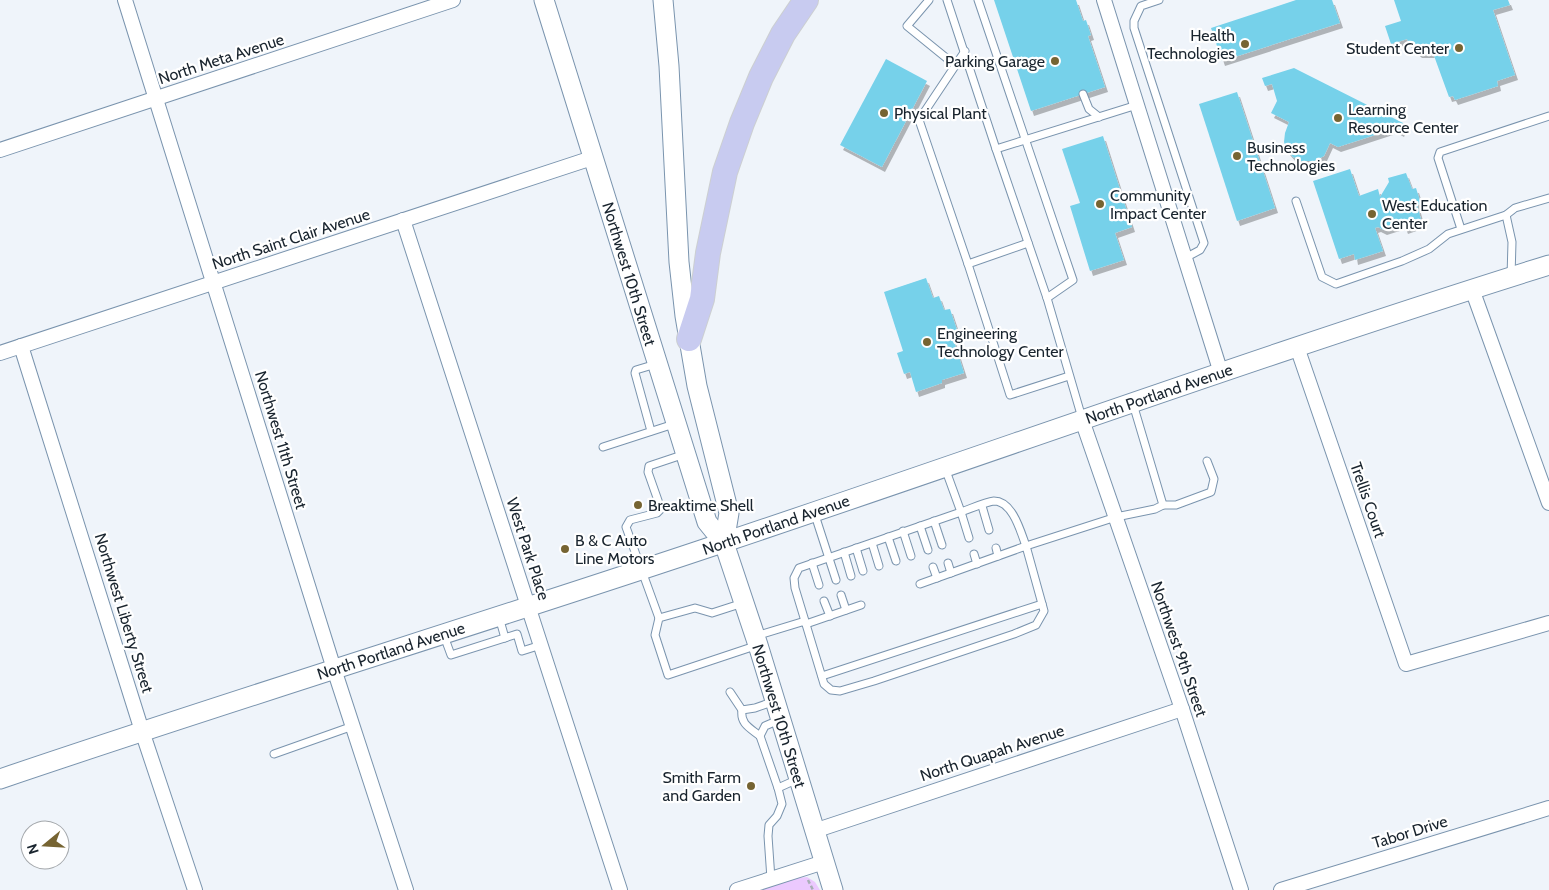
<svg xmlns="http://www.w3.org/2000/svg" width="1549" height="890" font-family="Cabin,sans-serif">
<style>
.green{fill:#ebc9fe}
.building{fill:#76d1ea;filter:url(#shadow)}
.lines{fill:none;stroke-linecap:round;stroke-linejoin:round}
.service-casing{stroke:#7a94ae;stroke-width:9}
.minor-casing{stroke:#7a94ae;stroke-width:16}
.secondary-casing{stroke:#7a94ae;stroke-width:21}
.motorway-casing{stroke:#cccfd1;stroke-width:26}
.path{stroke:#a8afb6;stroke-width:2.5;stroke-dasharray:4 2.5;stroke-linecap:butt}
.service{stroke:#fff;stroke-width:7}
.minor{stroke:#fff;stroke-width:14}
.secondary{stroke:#fff;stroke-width:19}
.motorway{stroke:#c8cbf0;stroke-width:24}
.poi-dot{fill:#766432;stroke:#fff;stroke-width:2}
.labels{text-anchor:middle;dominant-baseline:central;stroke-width:4.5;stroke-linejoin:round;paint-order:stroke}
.poi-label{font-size:16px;fill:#19242e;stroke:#fff;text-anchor:start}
.street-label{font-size:16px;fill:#19242e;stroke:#fff}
</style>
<defs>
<filter id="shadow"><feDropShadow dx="3" dy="5" stdDeviation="0" flood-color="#0004"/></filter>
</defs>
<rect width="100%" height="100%" fill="#eff4fa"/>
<path class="green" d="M807,877L815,882L820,890H761L797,878Z"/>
<g class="building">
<path d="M994,0H1076L1083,21L1086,20L1091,35L1088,36L1105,87L1031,111Z"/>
<path d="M1296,0H1332L1340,23L1222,61L1211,28Z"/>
<path d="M1394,0H1508L1510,5L1493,10L1515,75L1497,81L1498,86L1455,100L1453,96L1449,97L1433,53H1419L1410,45L1407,39L1391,44L1385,26L1401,21Z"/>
<path d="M886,59L927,81L882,167L840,145Z"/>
<path d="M1294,68L1405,124L1401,132L1389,125L1390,130L1338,147L1330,143L1324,156L1314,161H1301L1293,157L1287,150L1284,142L1285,133L1289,122L1271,113L1277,101L1272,84L1265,86L1262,78Z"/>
<path d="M1237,92L1275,208L1237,221L1199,104Z"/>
<path d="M1103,136L1132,227L1115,233L1124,260L1090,271L1070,206L1080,203L1062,149Z"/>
<path d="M1350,169L1359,196L1378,189L1380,197L1389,182L1388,178L1406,173L1412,189L1416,188L1421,204L1417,205L1422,223L1405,229L1403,224L1384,230L1378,227L1375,228L1383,251L1355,260L1354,254L1339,259L1313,181Z"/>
<path d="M926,278L933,298L939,296L944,310L950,309L957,330L951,332L964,373L942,380V383L916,392L910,372L904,374L897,353L903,351L884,292Z"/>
</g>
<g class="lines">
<g class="service-casing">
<g id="service">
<path d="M929,0L907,26L955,65"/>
<path d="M947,0L996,149L1047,298L1082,418"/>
<path d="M978,0L1073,280L1047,298"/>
<path d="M1159,0L1141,6L1134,21V28L1204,243L1200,250L1185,258"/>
<path d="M965,51L919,120L968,264"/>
<path d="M1083,94L1089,109L1099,117"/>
<path d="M996,149L1137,105"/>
<path d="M1296,201L1322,277L1336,284L1402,261L1429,249L1448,234L1506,215"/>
<path d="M1461,229L1438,158L1440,152L1549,116"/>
<path d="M1028,243L968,264L1010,395L1069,376"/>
<path d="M1511,277L1512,242L1506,215L1515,208L1549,198"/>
<path d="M651,431L635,373L636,370L656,364"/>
<path d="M603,447L674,424"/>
<path d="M945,468L961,512C970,509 985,502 994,501C1013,501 1021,533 1026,546L1116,517L1155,509L1163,505L1133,404"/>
<path d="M1163,505H1176L1211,492L1214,479L1207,461"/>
<path d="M982,506L989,530"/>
<path d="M814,512L836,580"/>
<path d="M934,521L942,545"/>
<path d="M920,526L928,550"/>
<path d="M903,531L911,556"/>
<path d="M888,537L896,561"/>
<path d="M872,543L879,566"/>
<path d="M856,548L863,571"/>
<path d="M996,548L998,556"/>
<path d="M844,552L851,576"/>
<path d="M974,554L977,564"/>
<path d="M812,563L819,585"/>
<path d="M948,563L951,573"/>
<path d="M933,567L937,578"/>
<path d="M841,595L846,610"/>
<path d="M824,601L830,616"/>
<path d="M743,603L712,613L695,608L659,618L655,635L668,675L758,645"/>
<path d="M499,617L505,638"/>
<path d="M659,618L626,527L630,520L657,513L661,509L648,472L649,466L685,454"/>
<path d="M805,621L795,588L794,578L799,568L961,512L969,538"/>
<path d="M806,624L861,605"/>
<path d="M444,636L451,655L517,634L522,651L541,645"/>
<path d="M756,636L805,621L824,684L831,690L840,691L874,681L1014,634L1036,625L1044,611L1026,546L920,584"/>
<path d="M822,676L1042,604"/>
<path d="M730,692L742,710L755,708L775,701"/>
<path d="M742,710C740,724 750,728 760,736"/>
<path d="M274,754L353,726"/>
<path d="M778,788L760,736L765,726L779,720"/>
<path d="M771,879L768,836L769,825L777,816L782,804L778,788L798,779"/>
</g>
</g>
<g class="minor-casing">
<g id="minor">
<path d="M125,0L334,669L406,890"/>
<path d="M1104,0L1221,373"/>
<path d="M0,150L453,0"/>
<path d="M403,220L620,890"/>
<path d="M1472,289L1549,503"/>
<path d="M21,346L142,731L195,890"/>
<path d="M1297,347L1406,664L1549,623"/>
<path d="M0,353L592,158"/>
<path d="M1082,420L1182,709L1241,890"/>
<path d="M814,831L1182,709"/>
<path d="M737,890L824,862"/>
<path d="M1281,890L1549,808"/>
</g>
</g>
<g class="secondary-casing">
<g id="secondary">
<path d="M544,0L707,522L724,543L758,645L833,890"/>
<path d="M663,0L669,66L679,262L685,316L697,386L729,513L724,543"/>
<path d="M0,779C241,697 484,623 725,542C1000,450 1273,351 1549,265"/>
</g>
</g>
<g class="motorway-casing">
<path id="motorway" d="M689,339L702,299L708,253L725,172L742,123L761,77L783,34L806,0"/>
</g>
<path class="path" d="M808,880L813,890"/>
<use href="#service" class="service"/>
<use href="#minor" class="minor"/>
<use href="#secondary" class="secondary"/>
<use href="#motorway" class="motorway"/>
</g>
<g class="poi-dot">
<circle cx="1245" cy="44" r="5"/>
<circle cx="1459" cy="48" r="5"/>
<circle cx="1055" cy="61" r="5"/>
<circle cx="884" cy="113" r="5"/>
<circle cx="1338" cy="118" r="5"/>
<circle cx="1237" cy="156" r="5"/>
<circle cx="1100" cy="204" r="5"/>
<circle cx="1372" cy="214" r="5"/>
<circle cx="927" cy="342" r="5"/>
<circle cx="638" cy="505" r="5"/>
<circle cx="565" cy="549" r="5"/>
<circle cx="751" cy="786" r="5"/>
</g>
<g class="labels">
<g class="poi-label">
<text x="1235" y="35" text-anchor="end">Health<tspan x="1235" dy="18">Technologies</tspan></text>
<text x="1449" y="48" text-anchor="end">Student Center</text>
<text x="1045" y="61" text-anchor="end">Parking Garage</text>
<text x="1348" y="109">Learning<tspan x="1348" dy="18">Resource Center</tspan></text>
<text x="894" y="113">Physical Plant</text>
<text x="1247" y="147">Business<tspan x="1247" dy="18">Technologies</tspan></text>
<text x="1110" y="195">Community<tspan x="1110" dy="18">Impact Center</tspan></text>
<text x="1382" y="205">West Education<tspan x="1382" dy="18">Center</tspan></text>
<text x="937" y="333">Engineering<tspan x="937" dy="18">Technology Center</tspan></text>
<text x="648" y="505">Breaktime Shell</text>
<text x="575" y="540">B &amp; C Auto<tspan x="575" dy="18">Line Motors</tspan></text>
<text x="741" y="777" text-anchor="end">Smith Farm<tspan x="741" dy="18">and Garden</tspan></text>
</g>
<g class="street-label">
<text transform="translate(221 59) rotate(-18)">North Meta Avenue</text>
<text transform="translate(291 239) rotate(-18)">North Saint Clair Avenue</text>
<text transform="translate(629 274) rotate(73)">Northwest 10th Street</text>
<text transform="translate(1159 394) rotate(-19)">North Portland Avenue</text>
<text transform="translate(281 440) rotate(73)">Northwest 11th Street</text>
<text transform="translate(1368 500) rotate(71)">Trellis Court</text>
<text transform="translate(776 525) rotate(-19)">North Portland Avenue</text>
<text transform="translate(528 549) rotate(72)">West Park Place</text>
<text transform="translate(124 613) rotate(73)">Northwest Liberty Street</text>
<text transform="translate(1179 649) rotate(71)">Northwest 9th Street</text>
<text transform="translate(391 651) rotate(-18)">North Portland Avenue</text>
<text transform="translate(779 716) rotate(73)">Northwest 10th Street</text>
<text transform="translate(992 753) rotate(-18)">North Quapah Avenue</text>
<text transform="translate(1410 832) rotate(-17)">Tabor Drive</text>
</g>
</g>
<g transform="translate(45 845) rotate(252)"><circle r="24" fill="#ffffff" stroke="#a3a7ab"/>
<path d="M0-4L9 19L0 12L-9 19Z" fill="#766432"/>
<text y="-8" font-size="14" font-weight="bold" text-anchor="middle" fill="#19242e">N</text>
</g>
</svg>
